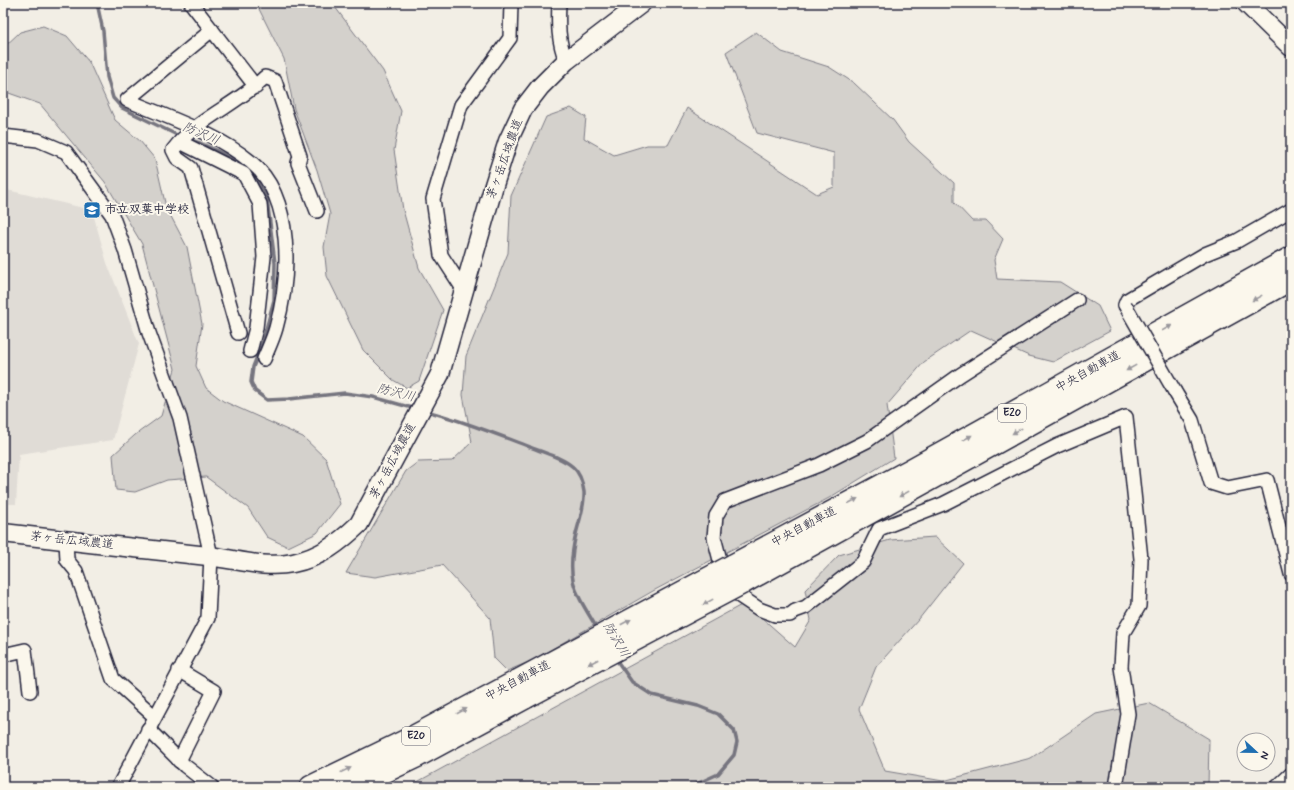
<svg xmlns="http://www.w3.org/2000/svg" width="1294" height="790" font-family="Mynerve,'Klee One',sans-serif">
<style>
.built{fill:#e0dcd6}
.green{fill:#d4d1cc;stroke:#7b7a84}
.lines{fill:none;stroke-linecap:round;stroke-linejoin:round}
.stream{stroke:#76747f;stroke-width:3.5}
.street-casing{stroke:#22223b;stroke-width:16}
.secondary-casing{stroke:#22223b;stroke-width:21}
.highway-casing{stroke:#22223b;stroke-width:25}
.street{stroke:#fbf7ec;stroke-width:13}
.secondary{stroke:#fbf7ec;stroke-width:18}
.highway{stroke:#fbf7ec;stroke-width:22}
.street-bridge-casing{stroke:#22223b;stroke-width:16;stroke-linecap:butt}
.highway-bridge-casing{stroke:#22223b;stroke-width:25;stroke-linecap:butt}
.street-bridge{stroke:#fbf7ec;stroke-width:13}
.highway-bridge{stroke:#fbf7ec;stroke-width:22}
.oneway{fill:#99979c}
.labels{text-anchor:middle;dominant-baseline:central;stroke-width:4;stroke-linejoin:round;paint-order:stroke}
.shield{fill:#fbf7ec;stroke:#636270;stroke-width:1}
.shield-label{font-size:11px;font-weight:bold;fill:#22223b}
.street-label{font-size:12px;fill:#22223b;stroke:#fbf7ec}
.poi-label{font-size:12px;font-weight:bold;fill:#22223b;stroke:#fbf7ec;text-anchor:start}
.water-label{font-size:13px;font-style:italic;fill:#535263;stroke:#fbf7ec}
</style>
<rect width="100%" height="100%" fill="#f2eee5"/>
<filter id="ink" filterUnits="userSpaceOnUse"><feTurbulence type="fractalNoise" baseFrequency=".025" numOctaves="2"/><feDisplacementMap in="SourceGraphic" scale="8" xChannelSelector="R" yChannelSelector="G"/><feConvolveMatrix kernelMatrix="1 2 1 2 8 2 1 2 1" color-interpolation-filters="sRGB"/></filter>
<g filter="url(#ink)">
<path class="built" d="M3,189L92,210L107,263L139,344L113,440L19,454L16,504H3Z"/>
<g class="green">
<path d="M256,3H332L383,71L401,111L394,150L403,210L419,268L443,310L419,381L407,388L393,380L363,350L327,276L324,247L330,214L317,170L294,109L284,59Z"/>
<path d="M43,26L67,36L89,62L115,120L140,141L155,159L166,207L187,247L202,324L196,366L206,388L223,401L303,437L326,459L340,504L317,533L288,547L267,537L248,508L206,477L167,480L135,492L116,490L113,455L135,435L161,416L175,369L142,244L105,182L40,104L3,91V48L20,32Z"/>
<path d="M756,32L782,52L829,67L854,83L893,120L909,142L954,183V202L972,221H986L1003,239L994,260L997,279L1060,282L1098,306L1110,331L1053,362L1029,356L971,330L924,362L887,405L894,458L829,498L653,591L531,661L507,671L494,658L490,618L442,565L375,577L346,573L406,471L418,462L452,461L472,442L463,395L466,356L508,253L511,196L546,117L571,108L586,117L584,138L614,155L647,145H668L687,108L817,194L834,187V153L757,133L726,52Z"/>
<path d="M935,537L963,563L919,619L876,667L859,709L885,771L943,781L1031,758L1096,714L1149,703L1209,739L1208,787H408L745,603L795,647L811,620L805,590L839,555L890,540Z"/>
</g>
<g class="lines">
<g class="stream">
<path d="M97,3L103,31L107,77L113,98L122,108L181,137"/>
<path d="M187,139L200,143L232,158L252,172L267,199L275,263L274,300L262,344L253,367L251,382L255,391L267,400L289,399L345,393L373,397L416,409"/>
<path d="M426,411C461,420 496,434 530,447C544,453 562,457 573,467C580,473 583,484 584,492C585,506 579,521 576,534C565,581 575,591 598,630"/>
<path d="M615,658L632,682L652,695L698,706L718,714L734,730L737,742L734,755L718,774L690,787"/>
</g>
<g class="street-casing">
<g id="street">
<path d="M191,3L256,87"/>
<path d="M559,3C558,24 558,41 566,61"/>
<path d="M212,30L127,100C169,118 216,133 251,162C295,198 290,279 276,328C273,339 268,349 264,359"/>
<path d="M3,136L38,140L66,152L112,215L125,250L149,333L180,418L211,556L208,618L118,787"/>
<path d="M180,142L244,174L260,204L264,257L256,328L250,351"/>
<path d="M463,289L441,255L433,199L461,105L510,38L511,3"/>
<path d="M1077,300L960,375L867,441L819,465L725,501L716,516L714,537L720,560L741,597L759,609L775,615H790L795,611L806,607L863,562L879,529L943,504L1057,446L1126,417L1141,559L1139,606L1123,633L1121,667L1128,714L1116,787"/>
<path d="M1125,305L1127,300L1205,254L1237,241L1291,210"/>
<path d="M238,333L191,168L177,158L173,150C197,118 237,105 265,77L275,81L300,156L298,163L317,211"/>
<path d="M1175,392L1192,420L1211,483L1227,488L1267,480L1291,574"/>
<path d="M66,541L67,560L76,571L113,679L154,716"/>
<path d="M3,655L25,650L30,691"/>
<path d="M148,729L185,766L212,787"/>
<path d="M179,761L214,691L179,670"/>
<path d="M1277,787L1291,774"/>
</g>
</g>
<g class="secondary-casing">
<g id="secondary">
<path d="M1246,3L1291,47"/>
<path d="M3,533C71,541 140,549 208,556C236,559 264,569 293,563C321,557 339,543 359,524L440,374L494,185L508,141L523,109L540,87L566,61L642,3"/>
</g>
</g>
<g class="highway-casing">
<g id="highway">
<path d="M732,566L911,470L1291,258"/>
<path d="M742,583L1291,279"/>
<path d="M311,787L408,740L518,681"/>
<path d="M352,787L417,756L526,697"/>
</g>
</g>
<use href="#street" class="street"/>
<use href="#secondary" class="secondary"/>
<use href="#highway" class="highway"/>
<g class="street-bridge-casing">
<path id="street-bridge" d="M1125,305L1175,392"/>
</g>
<g class="highway-bridge-casing">
<g id="highway-bridge">
<path d="M518,681L732,566"/>
<path d="M526,697L742,583"/>
</g>
</g>
<use href="#street-bridge" class="street-bridge"/>
<use href="#highway-bridge" class="highway-bridge"/>
</g>
<defs><path id="oneway-solid" d="M-6-.8H1V-3.2L6.5 0L1 3.2V.8H-6Z"/></defs>
<g class="oneway">
<use href="#oneway-solid" transform="translate(1257 298) rotate(151)"/>
<use href="#oneway-solid" transform="translate(1167 328) rotate(-29)"/>
<use href="#oneway-solid" transform="translate(1131 368) rotate(151)"/>
<use href="#oneway-solid" transform="translate(1017 431) rotate(151)"/>
<use href="#oneway-solid" transform="translate(967 438) rotate(-29)"/>
<use href="#oneway-solid" transform="translate(904 494) rotate(151)"/>
<use href="#oneway-solid" transform="translate(853 501) rotate(-28)"/>
<use href="#oneway-solid" transform="translate(708 602) rotate(151)"/>
<use href="#oneway-solid" transform="translate(626 622) rotate(-28)"/>
<use href="#oneway-solid" transform="translate(593 662) rotate(152)"/>
<use href="#oneway-solid" transform="translate(462 711) rotate(-28)"/>
<use href="#oneway-solid" transform="translate(346 770) rotate(-26)"/>
</g>
</g>
<defs>
<g id="school-square" transform="scale(0.9)"><rect x="-9" y="-9" width="18" height="18" rx="4" fill="#1f6fb2" stroke="#fbf7ec"/><path d="M0-5L7-2L0 1L-7-2ZM-4 1L0 2.5L4 1V4Q0 6-4 4Z" fill="#fff"/></g>
</defs>
<g fill-rule="evenodd">
<use href="#school-square" x="92" y="210"/>
</g>
<g class="labels">
<g class="shield">
<rect x="998" y="404" width="28" height="18" rx="3"/>
<rect x="402" y="727" width="28" height="18" rx="3"/>
</g>
<g class="shield-label">
<text x="1012" y="413">E20</text>
<text x="416" y="736">E20</text>
</g>
<g class="street-label">
<text transform="translate(505 159) rotate(-70)">茅ヶ岳広域農道</text>
<text transform="translate(1088 372) rotate(-29)">中央自動車道</text>
<text transform="translate(393 461) rotate(-62)">茅ヶ岳広域農道</text>
<text transform="translate(804 527) rotate(-28)">中央自動車道</text>
<text transform="translate(72 541) rotate(6)">茅ヶ岳広域農道</text>
<text transform="translate(518 681) rotate(-28)">中央自動車道</text>
</g>
<g class="poi-label">
<text x="105" y="210">市立双葉中学校</text>
</g>
<g class="water-label">
<text transform="translate(201 134) rotate(23)">防沢川</text>
<text transform="translate(396 393) rotate(14)">防沢川</text>
<text transform="translate(616 640) rotate(59)">防沢川</text>
</g>
</g>
<rect width="1294" height="790" fill="none" stroke="#fbf7ec" stroke-width="16"/>
<rect x="8" y="8" width="1278" height="774" fill="none" stroke="#22223b" stroke-width="1.5" filter="url(#ink)"/>
<g transform="translate(1256 752) rotate(112)"><circle r="19" fill="#fbf7ec" stroke="#a4a2a5"/>
<path d="M0-3L7 15L0 10L-7 15Z" fill="#1f6fb2"/>
<text y="-6" font-size="11" font-weight="bold" text-anchor="middle" fill="#22223b">N</text>
</g>
</svg>
